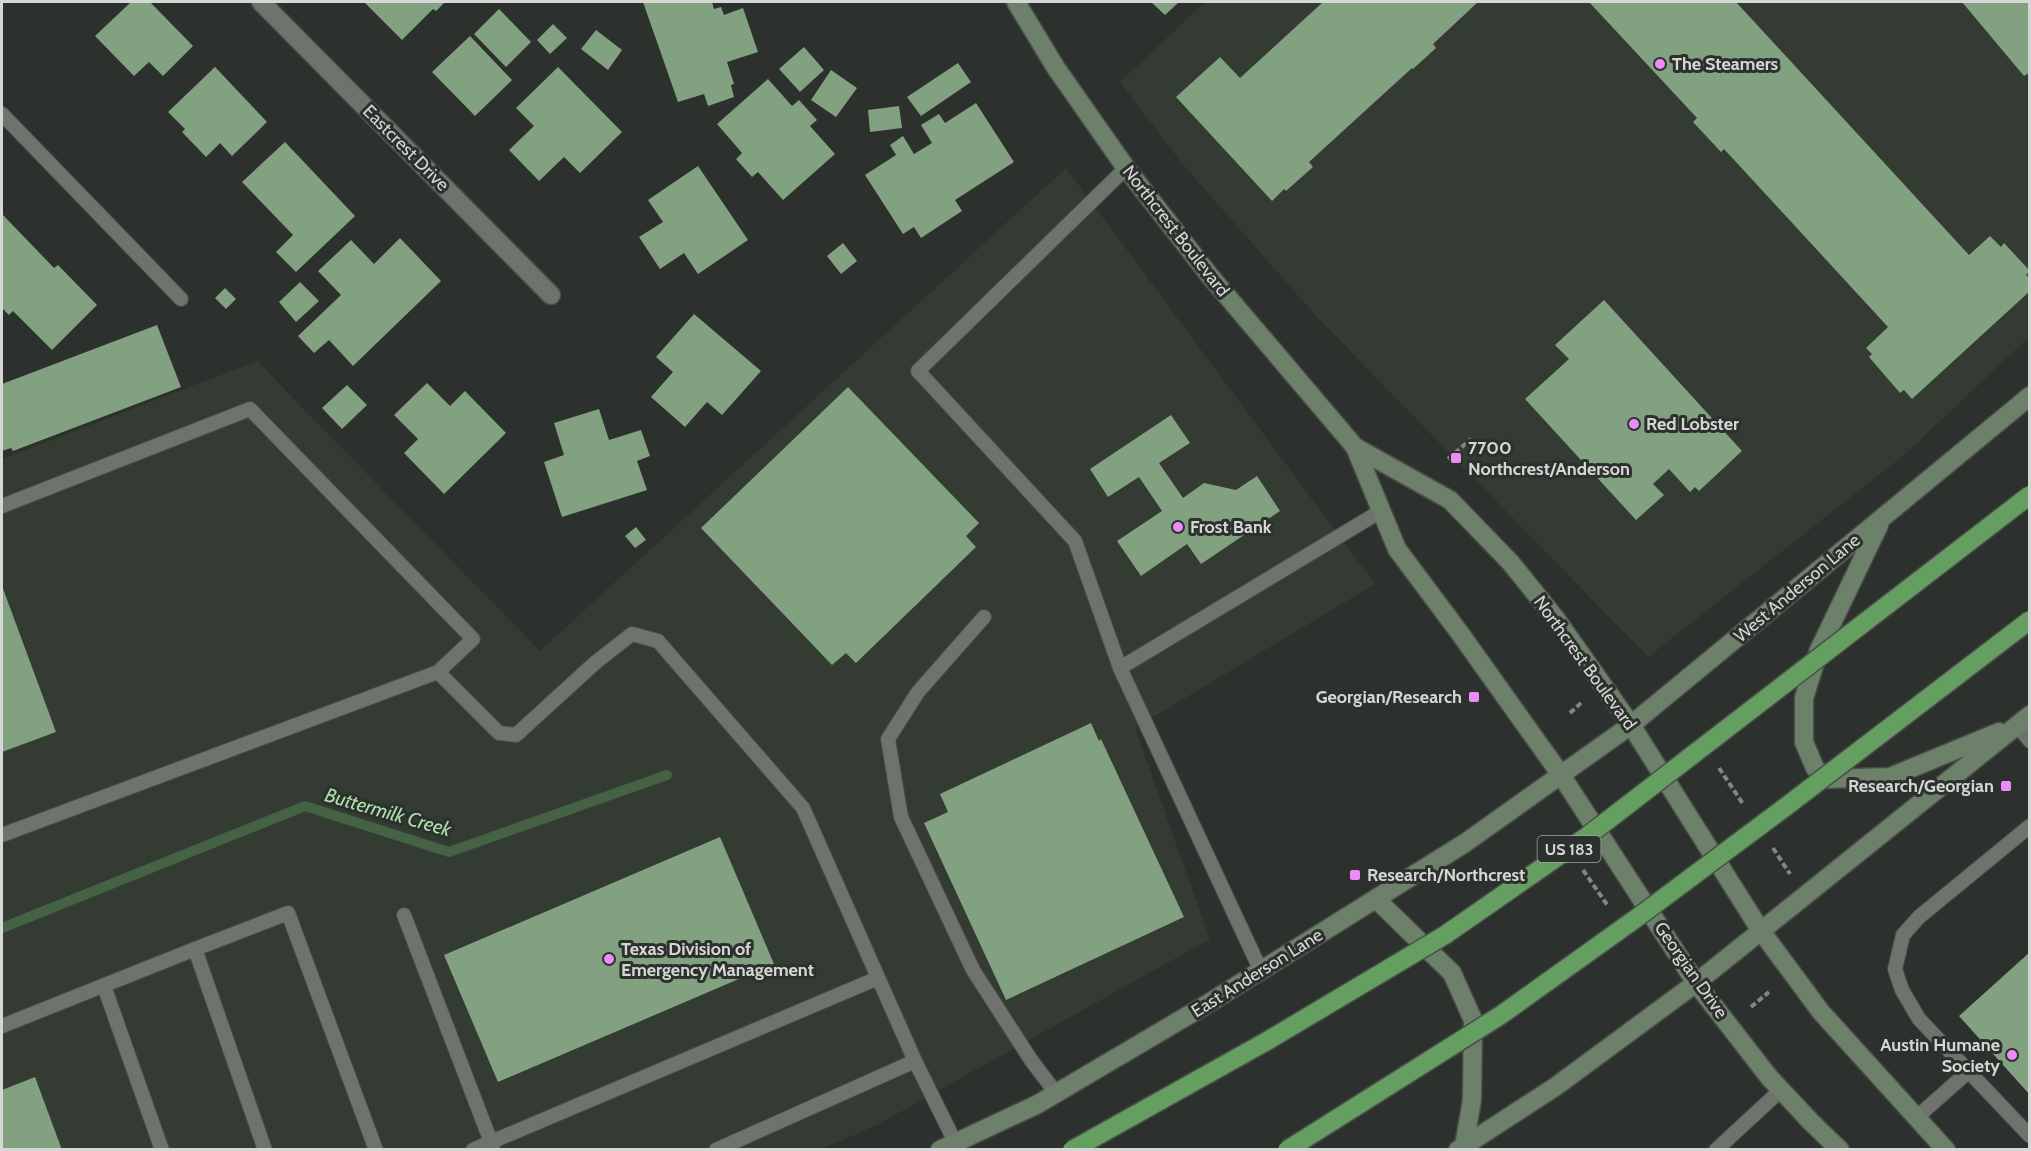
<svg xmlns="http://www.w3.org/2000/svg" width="2031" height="1151" font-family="Cabin,sans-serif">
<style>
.built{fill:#333b32}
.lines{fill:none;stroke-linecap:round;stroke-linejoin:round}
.stream{stroke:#466244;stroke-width:10}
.building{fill:#82a180}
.lane-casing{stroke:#4a4e4a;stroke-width:16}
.street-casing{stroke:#4a4e4a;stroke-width:21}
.secondary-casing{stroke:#4a4e4a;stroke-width:21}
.path{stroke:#828682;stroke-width:4;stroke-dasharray:6 3;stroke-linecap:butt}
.lane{stroke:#6f736e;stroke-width:14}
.street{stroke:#6f736e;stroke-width:18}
.secondary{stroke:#6c806a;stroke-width:18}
.highway-bridge-casing{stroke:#4a4e4a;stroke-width:21;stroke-linecap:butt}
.highway-bridge{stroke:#659e61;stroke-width:18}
.poi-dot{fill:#ed8cf9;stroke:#2d312d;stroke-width:2}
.labels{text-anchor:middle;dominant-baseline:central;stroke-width:6;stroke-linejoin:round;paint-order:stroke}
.shield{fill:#2d312d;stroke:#a2a5a2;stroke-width:1.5}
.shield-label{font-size:16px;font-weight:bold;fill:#d4d7d4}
.poi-label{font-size:18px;font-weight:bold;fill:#d4d7d4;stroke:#2d312d;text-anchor:start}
.street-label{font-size:18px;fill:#d4d7d4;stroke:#2d312d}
.water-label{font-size:20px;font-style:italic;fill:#addfaa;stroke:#2d312d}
</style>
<rect width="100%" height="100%" fill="#2d312d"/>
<g class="built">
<path d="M1205,2H2029V337L1903,456L1648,657L1315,315L1181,162L1120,82Z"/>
<path d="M1066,168L1375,584L1135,728L1210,939L877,1125L822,1149L2,1150V459L257,361L540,651Z"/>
</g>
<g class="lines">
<path class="stream" d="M2,928L305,806L449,852L667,775"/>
</g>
<g class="building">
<path d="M131,2H150L193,46L163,76L149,62L134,76L95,36Z"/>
<path d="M364,2H445L436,11L433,9L402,40Z"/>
<path d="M643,2H712L714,9L721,7L724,15L743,8L758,52L727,62L734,84L731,85L734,97L708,106L704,94L678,102Z"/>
<path d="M1151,2H1179L1165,15Z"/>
<path d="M1323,2H1478L1433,44L1436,48L1413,69L1412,68L1309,162L1313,167L1286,191L1284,189L1272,201L1176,97L1220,57L1240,78Z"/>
<path d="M1589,2H1736L1969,255L1990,236L2001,247L2004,243L2030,271L2026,275L2030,278V291L1912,399L1904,390L1900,393L1869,357L1872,354L1866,348L1888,327L1724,149L1721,152L1693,122L1697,118Z"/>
<path d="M1962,2H2030V72L2024,76Z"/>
<path d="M499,9L531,42L506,67L474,34Z"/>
<path d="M553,24L567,38L550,54L537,40Z"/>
<path d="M596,30L622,50L608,70L581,49Z"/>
<path d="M470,36L512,80L475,116L432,72Z"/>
<path d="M804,47L824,70L800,92L779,69Z"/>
<path d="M958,63L971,82L921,116L907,97Z"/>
<path d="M215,67L267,122L232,156L220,143L206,157L182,132L185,129L168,112Z"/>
<path d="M558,67L622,132L580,173L564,157L539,181L509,150L534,126L516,108Z"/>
<path d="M831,70L857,88L836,117L811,100Z"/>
<path d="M768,79L792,106L799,100L817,120L810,126L835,154L783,200L758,172L752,177L736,159L742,153L717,124Z"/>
<path d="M976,103L1014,162L955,200L962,211L921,238L914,227L903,234L865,175L896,155L890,145L903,136L914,154L932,143L921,125L939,114L945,123Z"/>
<path d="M899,106L902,128L870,132L868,110Z"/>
<path d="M285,142L355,216L296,272L276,252L293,235L242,182Z"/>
<path d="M698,166L748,240L698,274L684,253L660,269L639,237L663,222L648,200Z"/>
<path d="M2,214L54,268L58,265L97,305L52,350L13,311L9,315L2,308Z"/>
<path d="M400,238L441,281L353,366L329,340L314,353L298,336L341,295L318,271L351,240L374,264Z"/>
<path d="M843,243L857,261L841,274L827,256Z"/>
<path d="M300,282L319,301L296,322L279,302Z"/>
<path d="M225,288L236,299L226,309L215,298Z"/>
<path d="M1604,300L1742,451L1699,491L1695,487L1690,492L1669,469L1653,484L1664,495L1636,520L1525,399L1569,359L1555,345Z"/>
<path d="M694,314L761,371L722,415L707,402L685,427L651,397L673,372L656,357Z"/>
<path d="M157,325L181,387L13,451L11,448L2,451V384Z"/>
<path d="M427,383L450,406L465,391L506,433L444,494L404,453L418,439L394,415Z"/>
<path d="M347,385L367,405L342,429L322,408Z"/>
<path d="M848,387L979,523L966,536L976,547L856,663L846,653L832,665L701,528Z"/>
<path d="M599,409L609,440L641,430L650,456L637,461L647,490L562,517L544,462L564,455L554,423Z"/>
<path d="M1171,415L1190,443L1159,463L1183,498L1204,483L1236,490L1257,476L1280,511L1201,564L1187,544L1141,576L1117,541L1162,511L1139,477L1108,497L1090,469Z"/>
<path d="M636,527L646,540L635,548L625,536Z"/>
<path d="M2,586L56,732L2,752Z"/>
<path d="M1091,723L1099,741L1101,739L1184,917L1006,1000L924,823L948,812L940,794Z"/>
<path d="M720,837L774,964L498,1082L444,955Z"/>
<path d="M2030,952V1095L1959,1016Z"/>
<path d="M35,1077L62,1150H2V1090Z"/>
</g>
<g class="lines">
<g class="lane-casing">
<g id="lane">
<path d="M2,114L181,299"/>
<path d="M2,506L250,409L473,639L438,672L2,835"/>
<path d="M984,617L918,692L888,739L901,817L973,970L1031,1060L1056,1093"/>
<path d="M1120,668L1075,541L918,371L1126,168"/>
<path d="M438,672L499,733L516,735L596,662L632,634L658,641L803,808L915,1061L955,1142"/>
<path d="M2017,725L2030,741"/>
<path d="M2030,826L1919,917L1903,935L1895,969L1902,990L1919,1019L2030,1136"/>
<path d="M404,915L491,1142L878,978"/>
<path d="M195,949L288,913L376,1150"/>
<path d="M1261,971L1120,668L1381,511"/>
<path d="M104,986L162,1150"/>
<path d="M2,1026L195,949L265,1150"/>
<path d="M1916,1118L1969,1071"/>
<path d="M473,1150L491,1142L493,1150"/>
<path d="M716,1150L915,1061"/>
<path d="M1716,1150L1781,1090"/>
</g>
</g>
<g class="street-casing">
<path id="street" d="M261,2L551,295"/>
</g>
<g class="secondary-casing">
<g id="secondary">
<path d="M1016,2L1056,68L1126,168L1210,276L1355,447L1397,549L1459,632L1561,775L1696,983L1769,1077L1811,1122L1840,1150"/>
<path d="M1355,447L1450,500L1511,563L1556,619L1631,725L1761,931L1821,1012L1946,1150"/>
<path d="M1879,525L1819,650L1804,698V742L1815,768L1826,779L1890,777L1999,732"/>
<path d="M1376,899L1452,973L1473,1020L1472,1100L1464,1146"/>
<path d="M940,1150L1038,1104L1209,1003L1465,843L1631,725L2030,396"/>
<path d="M1458,1150L1555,1087L1696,983L2030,715"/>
</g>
</g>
<g class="path">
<path d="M1448,459L1471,439"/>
<path d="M1570,713L1582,702"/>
<path d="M1719,768L1743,804"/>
<path d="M1773,848L1790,874"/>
<path d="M1583,870L1608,906"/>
<path d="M1751,1007L1769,992"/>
</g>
<use href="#lane" class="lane"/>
<use href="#street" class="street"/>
<use href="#secondary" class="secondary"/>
<g class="highway-bridge-casing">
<g id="highway-bridge">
<path d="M1072,1150L1267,1041L1445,935L1586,837L2030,495"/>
<path d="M1287,1150L1501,1015L1638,917L1788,805L2030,620"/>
</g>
</g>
<use href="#highway-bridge" class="highway-bridge"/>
</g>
<g class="poi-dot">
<circle cx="1660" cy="64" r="6"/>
<circle cx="1634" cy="424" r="6"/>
<rect x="1450" y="452" width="12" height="12" rx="3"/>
<circle cx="1178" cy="527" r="6"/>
<rect x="1468" y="691" width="12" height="12" rx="3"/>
<rect x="2000" y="780" width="12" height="12" rx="3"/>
<rect x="1349" y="869" width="12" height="12" rx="3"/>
<circle cx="609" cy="959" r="6"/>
<circle cx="2012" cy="1055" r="6"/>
</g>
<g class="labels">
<rect class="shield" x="1537.5" y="836" width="63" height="26" rx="4.5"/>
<g class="shield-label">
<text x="1569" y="849">US 183</text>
</g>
<g class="poi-label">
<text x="1672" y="64">The Steamers</text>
<text x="1646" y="424">Red Lobster</text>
<text x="1468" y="448">7700<tspan x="1468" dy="21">Northcrest/Anderson</tspan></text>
<text x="1190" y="527">Frost Bank</text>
<text x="1462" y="697" text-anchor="end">Georgian/Research</text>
<text x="1994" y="786" text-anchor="end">Research/Georgian</text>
<text x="1367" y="875">Research/Northcrest</text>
<text x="621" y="949">Texas Division of<tspan x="621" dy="21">Emergency Management</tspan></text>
<text x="2000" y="1045" text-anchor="end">Austin Humane<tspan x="2000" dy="21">Society</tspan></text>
</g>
<g class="street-label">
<text transform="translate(406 148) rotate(45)">Eastcrest Drive</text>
<text transform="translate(1176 231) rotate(52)">Northcrest Boulevard</text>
<text transform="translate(1797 588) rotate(-40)">West Anderson Lane</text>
<text transform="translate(1585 663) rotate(54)">Northcrest Boulevard</text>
<text transform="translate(1691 970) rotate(55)">Georgian Drive</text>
<text transform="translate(1257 973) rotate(-32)">East Anderson Lane</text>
</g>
<g class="water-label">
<text transform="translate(388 812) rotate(16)">Buttermilk Creek</text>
</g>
</g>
<rect width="2031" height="1151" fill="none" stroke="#d4d7d4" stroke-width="6"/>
</svg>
